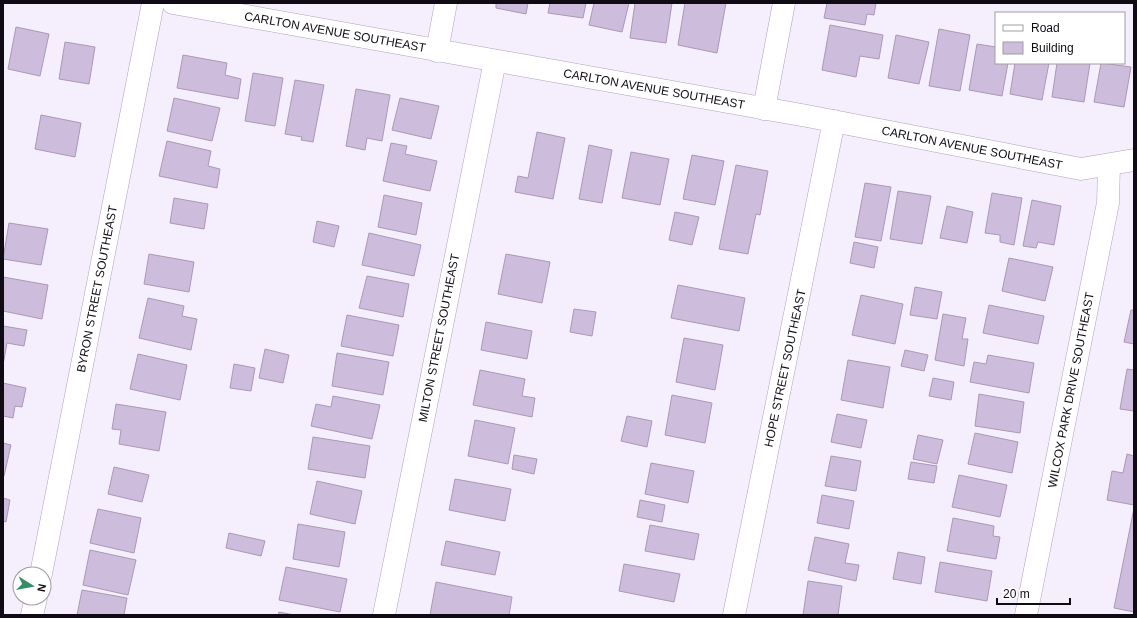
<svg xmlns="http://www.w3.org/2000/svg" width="1137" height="618" font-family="Arial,sans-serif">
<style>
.building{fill:#cebcdd;stroke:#aa98b8}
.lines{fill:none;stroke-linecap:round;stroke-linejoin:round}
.minor-casing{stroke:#b1a0bf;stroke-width:23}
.minor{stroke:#fff;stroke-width:22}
.labels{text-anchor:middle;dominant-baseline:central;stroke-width:3;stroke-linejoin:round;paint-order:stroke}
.street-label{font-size:12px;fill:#100a15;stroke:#fff}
</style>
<rect width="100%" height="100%" fill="#f5eefc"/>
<g class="building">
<path d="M496,3H528L526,14L496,8Z"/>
<path d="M550,3H586L583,18L548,13Z"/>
<path d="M594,3H629L622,32L589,25Z"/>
<path d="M635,3H672L666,43L630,38Z"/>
<path d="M685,3H726L717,53L678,45Z"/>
<path d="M827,3H876L874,15L867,14L865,25L824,18Z"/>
<path d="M830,25L883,35L879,59L860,56L856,77L822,70Z"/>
<path d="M16,27L49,34L40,76L8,69Z"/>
<path d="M939,29L970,35L960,91L929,86Z"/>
<path d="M896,35L929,42L919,84L888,78Z"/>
<path d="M65,42L95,47L89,84L59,79Z"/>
<path d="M977,44L996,47V63H1008L1002,96L969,90Z"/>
<path d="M183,55L227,63L225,75L241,79L238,99L177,88Z"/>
<path d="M1015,63H1049L1042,100L1010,94Z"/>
<path d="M1057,63H1090L1084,102L1052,97Z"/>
<path d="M1101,63L1131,67L1124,107L1094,102Z"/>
<path d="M253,73L283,78L275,126L245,121Z"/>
<path d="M295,80L324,85L313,142L301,140L302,137L285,134Z"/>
<path d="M356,89L390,95L382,141L367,138L365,150L346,146Z"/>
<path d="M174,98L220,108L212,141L167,131Z"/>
<path d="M400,98L439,106L431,139L392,130Z"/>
<path d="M41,115L81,123L75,157L35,149Z"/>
<path d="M537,132L565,138L553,199L515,192L518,176L528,178Z"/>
<path d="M167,141L211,151L208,166L220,169L217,188L159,176Z"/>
<path d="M391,143L407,146L405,154L437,161L430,191L383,181Z"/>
<path d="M589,145L612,150L602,203L579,199Z"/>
<path d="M631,152L669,159L660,205L622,198Z"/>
<path d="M692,155L724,161L715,205L683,199Z"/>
<path d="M736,165L768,171L760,215L756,214L748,254L719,249Z"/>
<path d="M865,183L891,187L881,241L855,237Z"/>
<path d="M898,191L931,196L922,244L890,239Z"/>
<path d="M992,193L1022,198L1014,245L1000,242V235L985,233Z"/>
<path d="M384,195L422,203L416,235L378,227Z"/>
<path d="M174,198L208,204L204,229L170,223Z"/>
<path d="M1032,200L1061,206L1054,245L1038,242L1036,248L1023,246Z"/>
<path d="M947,206L973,212L967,243L940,238Z"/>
<path d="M675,212L699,217L692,245L669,240Z"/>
<path d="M317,221L339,226L334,247L313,242Z"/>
<path d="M9,223L48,229L41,265L3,259Z"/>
<path d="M369,233L421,245L414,276L362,265Z"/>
<path d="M854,242L878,247L874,268L850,263Z"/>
<path d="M149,254L194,262L189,292L144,284Z"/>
<path d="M506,254L550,262L542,303L498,294Z"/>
<path d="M1009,258L1053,267L1045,301L1002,291Z"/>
<path d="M367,276L409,284L403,317L359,308Z"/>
<path d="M3,277L48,285L42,319L3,311Z"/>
<path d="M678,285L745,298L739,331L671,318Z"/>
<path d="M915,287L942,292L937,319L910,315Z"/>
<path d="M861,295L903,304L895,344L852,335Z"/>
<path d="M148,298L184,306L182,316L197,319L191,350L139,338Z"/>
<path d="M989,305L1044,316L1038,344L983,333Z"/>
<path d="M574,309L596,312L592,336L570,332Z"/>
<path d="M1131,310H1134V344L1124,342Z"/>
<path d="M943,314L966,318L962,339H968L964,366L935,360Z"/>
<path d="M347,315L399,325L393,356L341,346Z"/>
<path d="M486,322L532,331L527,359L481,350Z"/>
<path d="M3,326L27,330L24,346L7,343L3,365Z"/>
<path d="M684,338L723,345L715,390L676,382Z"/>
<path d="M265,349L289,355L283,383L259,378Z"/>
<path d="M905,350L928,355L924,371L901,366Z"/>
<path d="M337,353L389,362L383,395L332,386Z"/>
<path d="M138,354L187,365L180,400L130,389Z"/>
<path d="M988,355L1034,363L1029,393L970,382L974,362L986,364Z"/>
<path d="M848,360L890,367L883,408L841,400Z"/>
<path d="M234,364L255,368L251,391L230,388Z"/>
<path d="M1127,369L1134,370V411L1120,409Z"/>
<path d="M480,370L525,379L522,396L535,398L532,417L473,405Z"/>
<path d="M933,378L954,382L951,400L929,396Z"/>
<path d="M3,383L26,388L22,407L15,406L13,418L3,416Z"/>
<path d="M979,394L1024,402L1020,433L975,426Z"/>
<path d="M672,395L712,403L705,443L665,435Z"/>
<path d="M333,396L380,405L372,439L311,426L316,404L331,407Z"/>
<path d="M116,404L166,412L159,451L119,444L121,430L112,429Z"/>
<path d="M837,414L867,420L861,448L831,442Z"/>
<path d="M627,416L652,421L647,447L621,441Z"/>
<path d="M475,420L515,428L508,464L468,456Z"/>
<path d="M975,433L1018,442L1012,473L968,464Z"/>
<path d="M918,435L943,440L937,464L913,459Z"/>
<path d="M313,437L370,446L365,478L308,469Z"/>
<path d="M3,443L11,445L4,476H3Z"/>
<path d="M1127,454L1134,456V505L1107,500L1112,471L1123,473Z"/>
<path d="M514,455L537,459L534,474L512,469Z"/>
<path d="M831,456L861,461L856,491L825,486Z"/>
<path d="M911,462L937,466L934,483L908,479Z"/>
<path d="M651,463L694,471L688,503L645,494Z"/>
<path d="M114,467L149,475L142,502L108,494Z"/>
<path d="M959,475L1007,485L1000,517L952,507Z"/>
<path d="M455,479L511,489L505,521L449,510Z"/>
<path d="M317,481L362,491L355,524L310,514Z"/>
<path d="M822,495L854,501L849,529L817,523Z"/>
<path d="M3,498L10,500L6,522L3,521Z"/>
<path d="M640,500L665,505L662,522L637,517Z"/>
<path d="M1134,508V612L1114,608Z"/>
<path d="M98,509L141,518L134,553L90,543Z"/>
<path d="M953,518L994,526L993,536L1000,537L996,559L947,551Z"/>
<path d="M298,524L345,532L339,567L293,559Z"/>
<path d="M650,525L699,534L694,560L645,551Z"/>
<path d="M229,533L265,541L261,556L226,548Z"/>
<path d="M815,537L849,544L845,563L859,565L856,581L808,570Z"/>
<path d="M446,541L500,552L495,575L441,565Z"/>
<path d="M90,550L136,560L128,595L83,585Z"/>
<path d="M898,552L925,557L921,584L893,579Z"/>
<path d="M940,562L992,571L987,601L935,592Z"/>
<path d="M624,564L680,574L674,602L619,591Z"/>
<path d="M286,567L347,579L340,612L279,600Z"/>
<path d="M808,581L842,586L838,615H803Z"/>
<path d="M436,582L512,597L509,615H430Z"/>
<path d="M82,590L127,598L124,615H77Z"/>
<path d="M279,612L294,615H278Z"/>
</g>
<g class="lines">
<g class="minor-casing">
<g id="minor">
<path d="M173,3L807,116L1081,169L1134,160"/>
<path d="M437,51L446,3"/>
<path d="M764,109L784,3"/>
<path d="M41,574L153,3"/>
<path d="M32,615L36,598"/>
<path d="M384,615L495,61"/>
<path d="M734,615L834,121"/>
<path d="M1026,615L1108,203L1109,165"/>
</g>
</g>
<use href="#minor" class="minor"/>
</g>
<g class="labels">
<g class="street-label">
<text transform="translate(335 32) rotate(10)">CARLTON AVENUE SOUTHEAST</text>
<text transform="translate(654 89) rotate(10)">CARLTON AVENUE SOUTHEAST</text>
<text transform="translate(972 148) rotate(11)">CARLTON AVENUE SOUTHEAST</text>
<text transform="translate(97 289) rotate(-79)">BYRON STREET SOUTHEAST</text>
<text transform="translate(439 338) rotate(-79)">MILTON STREET SOUTHEAST</text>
<text transform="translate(785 368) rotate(-78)">HOPE STREET SOUTHEAST</text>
<text transform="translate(1071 390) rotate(-79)">WILCOX PARK DRIVE SOUTHEAST</text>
</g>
</g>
<rect width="1137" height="618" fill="none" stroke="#100a15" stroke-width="8"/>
<rect x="995" y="12" width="130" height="52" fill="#ffffff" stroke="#9f9da1"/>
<rect x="1003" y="25" width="20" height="6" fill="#ffffff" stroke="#9f9da1"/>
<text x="1031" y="32" font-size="12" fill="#100a15">Road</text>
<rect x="1003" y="42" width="20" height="12" fill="#cebcdd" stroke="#9f9da1"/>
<text x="1031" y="52" font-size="12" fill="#100a15">Building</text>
<g transform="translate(32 586) rotate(101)"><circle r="19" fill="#ffffff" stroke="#9f9da1"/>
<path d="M0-3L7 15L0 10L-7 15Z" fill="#348f65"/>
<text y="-6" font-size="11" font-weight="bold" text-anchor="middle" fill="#100a15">N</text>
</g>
<path d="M997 598v6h73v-6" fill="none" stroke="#100a15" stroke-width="2"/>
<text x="1003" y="598" font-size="12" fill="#100a15" stroke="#ffffff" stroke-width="3" paint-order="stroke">20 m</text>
</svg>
